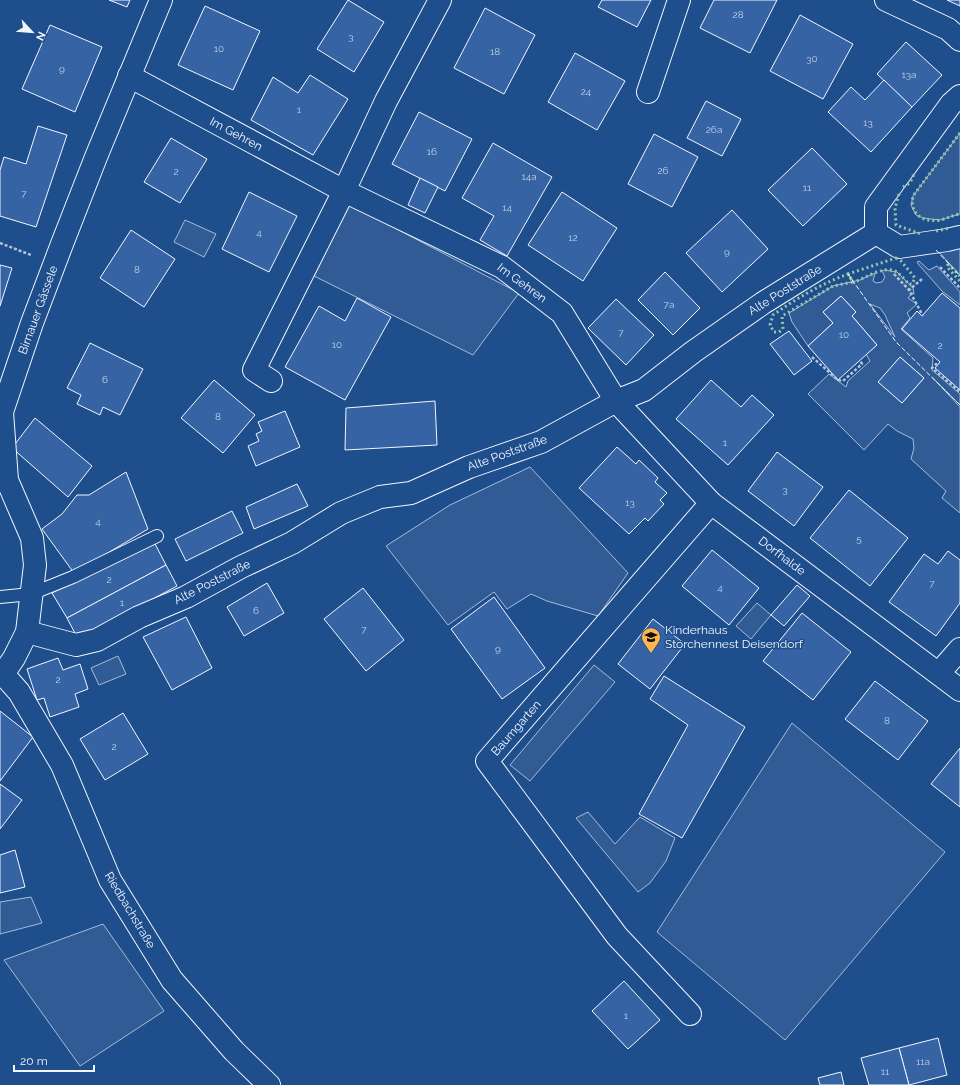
<svg xmlns="http://www.w3.org/2000/svg" width="960" height="1085" font-family="Raleway,sans-serif">
<style>
.built{fill:#305b95;stroke:#a8bbd7;fill-rule:evenodd}
.building{fill:#3563a3;stroke:#f2f6ff}
.lines{fill:none;stroke-linecap:round;stroke-linejoin:round}
.lane-casing{stroke:#f2f6ff;stroke-width:14}
.street-casing{stroke:#f2f6ff;stroke-width:24}
.path{stroke:#b3c4dc;stroke-width:2.5;stroke-dasharray:3 2;stroke-linecap:butt}
.lane{stroke:#1f4e8c;stroke-width:12}
.street{stroke:#1f4e8c;stroke-width:22}
.hedge{stroke:#97c8a6;stroke-width:3;stroke-dasharray:2 3;stroke-linecap:butt}
.fence{stroke:#f2f6ff;stroke-width:1;stroke-dasharray:5 2;stroke-linecap:butt}
.labels{text-anchor:middle;dominant-baseline:central;stroke-width:3;stroke-linejoin:round;paint-order:stroke}
.number-label{font-size:10px;fill:#c3d1e8}
.street-label{font-size:12px;fill:#f2f6ff;stroke:#1f4e8c}
.poi-label{font-size:12px;fill:#f2f6ff;stroke:#1f4e8c;text-anchor:start}
</style>
<rect width="100%" height="100%" fill="#1f4e8c"/>
<g class="built">
<path d="M960,133V214L940,220L923,218L916,215L911,205L913,196Z"/>
<path d="M349,204L519,293L473,355L314,276Z"/>
<path d="M185,220L216,234L204,257L174,242Z"/>
<path d="M960,248V275L938,251Z"/>
<path d="M919,261L929,270L937,266L960,292V305L942,291L919,265L917,262Z"/>
<path d="M884,270L897,272L913,288L914,294L912,293L908,298L917,304L907,313L910,318L901,329L933,358L932,370L960,394V405L932,377L960,407V513L942,498L946,491L911,459L914,448L913,439L897,431L888,424L864,450L808,394L829,374L846,387L848,381L870,361L866,354L877,345L852,316L856,312L841,296L823,312L833,323L808,346L792,322L789,313L833,286L860,280L875,273L873,281L876,283L882,282L885,277L882,271ZM870,304L880,308L885,315L895,337ZM900,357L924,378L902,403L879,382Z"/>
<path d="M530,467L628,573L598,616L547,601L531,594L507,609L494,592L448,625L386,546L450,505Z"/>
<path d="M757,603L771,615L751,639L736,626Z"/>
<path d="M118,656L126,674L99,685L91,668Z"/>
<path d="M594,665L615,682L530,781L510,765Z"/>
<path d="M792,723L945,852L785,1040L657,932Z"/>
<path d="M588,812L615,844L640,817L675,838L666,861L650,883L638,892L576,818Z"/>
<path d="M31,897L42,923L0,934V902Z"/>
<path d="M103,924L164,1011L80,1066L4,960Z"/>
</g>
<g class="building">
<path d="M109,0H130L127,7Z"/>
<path d="M348,0L384,22L354,72L317,49Z"/>
<path d="M602,0H651L637,27L598,7Z"/>
<path d="M714,0H777L750,53L700,28Z"/>
<path d="M947,0H960V6Z"/>
<path d="M205,6L260,31L233,90L178,65Z"/>
<path d="M485,8L535,35L504,94L454,68Z"/>
<path d="M800,15L853,44L823,99L770,71Z"/>
<path d="M50,25L102,47L75,112L22,89Z"/>
<path d="M906,42L942,75L912,107L877,74Z"/>
<path d="M575,53L625,81L597,130L548,102Z"/>
<path d="M310,75L348,99L313,155L251,120L273,77L298,93Z"/>
<path d="M884,80L912,107L871,152L828,112L851,87L865,100Z"/>
<path d="M706,101L741,119L722,156L687,138Z"/>
<path d="M419,112L472,139L445,191L392,164Z"/>
<path d="M38,126L67,135L36,227L0,216V170L4,157L26,164Z"/>
<path d="M654,134L698,157L672,207L628,184Z"/>
<path d="M171,138L207,159L180,203L144,182Z"/>
<path d="M493,143L552,177L507,256L480,240L494,216L462,198Z"/>
<path d="M812,148L847,184L803,226L768,190Z"/>
<path d="M420,178L438,187L425,213L408,205Z"/>
<path d="M249,192L297,216L269,272L222,249Z"/>
<path d="M562,192L617,228L583,281L528,245Z"/>
<path d="M732,210L768,249L722,292L686,253Z"/>
<path d="M131,230L175,259L144,307L100,278Z"/>
<path d="M0,265L12,268L0,306Z"/>
<path d="M665,272L700,308L673,335L638,300Z"/>
<path d="M942,293L960,308V390L935,368L940,362L902,329L917,311L922,316Z"/>
<path d="M841,296L856,312L852,316L877,345L838,380L808,346L833,323L823,312Z"/>
<path d="M357,298L391,317L345,400L285,367L319,306L345,321Z"/>
<path d="M616,299L654,335L626,365L588,328Z"/>
<path d="M789,331L812,361L794,375L770,344Z"/>
<path d="M90,343L143,369L120,415L103,407L100,415L77,404L81,395L67,388Z"/>
<path d="M900,357L924,378L902,403L878,382Z"/>
<path d="M214,380L255,415L223,453L181,418Z"/>
<path d="M711,380L741,407L752,395L774,415L728,465L676,419Z"/>
<path d="M435,401L437,445L345,450L346,408Z"/>
<path d="M285,411L300,447L256,466L248,446L259,441L256,434L262,431L258,422Z"/>
<path d="M35,418L92,466L68,497L12,448Z"/>
<path d="M617,447L636,464L639,460L658,478L655,482L667,493L660,500L664,504L648,521L645,518L629,534L579,488Z"/>
<path d="M777,452L823,487L794,526L748,491Z"/>
<path d="M126,472L148,529L74,573L42,529L62,514L77,495H89Z"/>
<path d="M297,484L308,506L254,529L246,507Z"/>
<path d="M849,490L908,538L870,586L810,538Z"/>
<path d="M232,511L243,533L186,561L175,539Z"/>
<path d="M153,540L166,565L67,618L52,593Z"/>
<path d="M712,550L759,588L729,625L682,586Z"/>
<path d="M948,551L960,560V603L936,636L889,602L924,554L938,564Z"/>
<path d="M166,565L177,586L78,639L67,618Z"/>
<path d="M267,583L284,613L244,636L227,607Z"/>
<path d="M797,585L810,596L784,626L771,615Z"/>
<path d="M363,588L404,640L366,671L324,619Z"/>
<path d="M494,597L545,668L502,699L451,629Z"/>
<path d="M802,613L851,652L813,700L763,661Z"/>
<path d="M186,617L212,668L172,690L143,637Z"/>
<path d="M653,619L685,644L650,689L618,664Z"/>
<path d="M58,658L63,670L80,664L88,689L75,694L79,707L50,717L44,698L37,700L27,669Z"/>
<path d="M664,676L745,727L682,838L639,814L688,725L650,699Z"/>
<path d="M875,681L928,721L898,760L845,719Z"/>
<path d="M0,711L33,737L0,781Z"/>
<path d="M123,713L148,754L105,780L80,739Z"/>
<path d="M960,748V807L931,784Z"/>
<path d="M0,784L22,800L0,829Z"/>
<path d="M15,850L25,887L0,893V855Z"/>
<path d="M624,981L660,1020L628,1049L592,1011Z"/>
<path d="M938,1038L947,1075L909,1085L899,1048Z"/>
<path d="M899,1048L909,1085H869L861,1058Z"/>
<path d="M841,1072L844,1085H820L818,1078Z"/>
</g>
<g class="lines">
<g class="lane-casing">
<path id="lane" d="M0,597L31,594L73,577L157,536"/>
</g>
<g class="street-casing">
<g id="street">
<path d="M886,0L948,29L960,40"/>
<path d="M129,76L344,191L502,267L562,313L616,401L711,503L960,690"/>
<path d="M648,92L679,0"/>
<path d="M876,233V207L951,104L960,96"/>
<path d="M876,233L899,247L947,240L960,237"/>
<path d="M271,381L254,370L344,191L386,101L440,0"/>
<path d="M27,632L76,645L97,640L139,617L186,597L241,567L292,543L341,513L380,497L411,493L469,467L541,442L616,401L644,390L693,352L763,303L876,233"/>
<path d="M0,673L3,674L19,692L62,765L110,880L172,980L234,1051L269,1085"/>
<path d="M939,673L960,649"/>
<path d="M3,674L14,658L27,632L35,565L32,538L7,480L2,412L32,323L62,244L96,157L161,0"/>
<path d="M690,1014L617,936L487,761L711,503"/>
</g>
</g>
<g class="path">
<path d="M0,243L31,255"/>
<path d="M940,267L960,288"/>
<path d="M894,274L909,290"/>
<path d="M922,279L909,290L923,316"/>
<path d="M812,357L838,380L843,381L862,364L860,360"/>
<path d="M937,365L936,364L932,368L960,392"/>
</g>
<use href="#lane" class="lane"/>
<use href="#street" class="street"/>
<g class="hedge">
<path d="M960,133L913,196C909,215 924,223 941,220C948,218 953,215 960,214"/>
<path d="M903,187L910,183L915,172"/>
<path d="M899,194L895,208L896,225L921,234"/>
<path d="M936,231L950,228"/>
<path d="M896,258L901,261L915,278L912,284H909C906,281 902,276 898,273C886,263 865,279 853,282L848,274Z"/>
<path d="M948,264L947,267L960,281"/>
<path d="M948,264L960,276"/>
<path d="M848,274L853,282L833,286L782,316L783,329L779,332H774L770,325L773,315C797,298 821,284 848,274Z"/>
</g>
<g class="fence">
<path d="M936,250L960,276"/>
<path d="M848,274L896,342L960,405"/>
</g>
</g>
<defs>
<g id="school-pin" transform="scale(1)"><path d="M0 17L-7.5 6A9.5 9.5 0 1 1 7.5 6Z" fill="#ffb74d" stroke="#1f4e8c"/><path d="M0-5L7-2L0 1L-7-2ZM-4 1L0 2.5L4 1V4Q0 6-4 4Z" fill="#111"/></g>
</defs>
<g fill-rule="evenodd">
<use href="#school-pin" x="651" y="637"/>
</g>
<g class="labels">
<g class="number-label">
<text x="738" y="14">28</text>
<text x="351" y="36">3</text>
<text x="219" y="48">10</text>
<text x="495" y="51">18</text>
<text x="812" y="58">30</text>
<text x="62" y="68">9</text>
<text x="909" y="74">13a</text>
<text x="586" y="91">24</text>
<text x="299" y="109">1</text>
<text x="868" y="122">13</text>
<text x="714" y="129">26a</text>
<text x="432" y="151">16</text>
<text x="663" y="170">26</text>
<text x="176" y="171">2</text>
<text x="529" y="176">14a</text>
<text x="807" y="187">11</text>
<text x="24" y="193">7</text>
<text x="507" y="207">14</text>
<text x="259" y="232">4</text>
<text x="573" y="237">12</text>
<text x="727" y="251">9</text>
<text x="137" y="269">8</text>
<text x="669" y="304">7a</text>
<text x="621" y="332">7</text>
<text x="844" y="334">10</text>
<text x="337" y="344">10</text>
<text x="940" y="345">2</text>
<text x="105" y="379">6</text>
<text x="218" y="416">8</text>
<text x="725" y="442">1</text>
<text x="785" y="489">3</text>
<text x="630" y="502">13</text>
<text x="98" y="521">4</text>
<text x="859" y="538">5</text>
<text x="109" y="579">2</text>
<text x="932" y="583">7</text>
<text x="720" y="587">4</text>
<text x="122" y="602">1</text>
<text x="256" y="610">6</text>
<text x="364" y="629">7</text>
<text x="498" y="648">9</text>
<text x="58" y="679">2</text>
<text x="887" y="720">8</text>
<text x="114" y="746">2</text>
<text x="626" y="1015">1</text>
<text x="923" y="1061">11a</text>
<text x="885" y="1071">11</text>
</g>
<g class="street-label">
<text transform="translate(236 134) rotate(28)">Im Gehren</text>
<text transform="translate(522 283) rotate(36)">Im Gehren</text>
<text transform="translate(785 290) rotate(-32)">Alte Poststraße</text>
<text transform="translate(38 310) rotate(-70)">Birnauer Gässele</text>
<text transform="translate(507 453) rotate(-20)">Alte Poststraße</text>
<text transform="translate(782 556) rotate(37)">Dorfhalde</text>
<text transform="translate(212 582) rotate(-27)">Alte Poststraße</text>
<text transform="translate(516 728) rotate(-49)">Baumgarten</text>
<text transform="translate(130 910) rotate(59)">Riedbachstraße</text>
</g>
<g class="poi-label">
<text x="665" y="630">Kinderhaus<tspan x="665" dy="14">Storchennest Deisendorf</tspan></text>
</g>
</g>
<g transform="translate(32 32) rotate(116)" stroke="#1f4e8c" stroke-width="3" paint-order="stroke">
<path d="M0-3L7 15L0 10L-7 15Z" fill="#f2f6ff"/>
<text y="-6" font-size="11" font-weight="bold" text-anchor="middle" fill="#f2f6ff">N</text>
</g>
<path d="M14 1065v6h80v-6" fill="none" stroke="#f2f6ff" stroke-width="2"/>
<text x="20" y="1065" font-size="12" fill="#f2f6ff" stroke="#1f4e8c" stroke-width="3" paint-order="stroke">20 m</text>
</svg>
